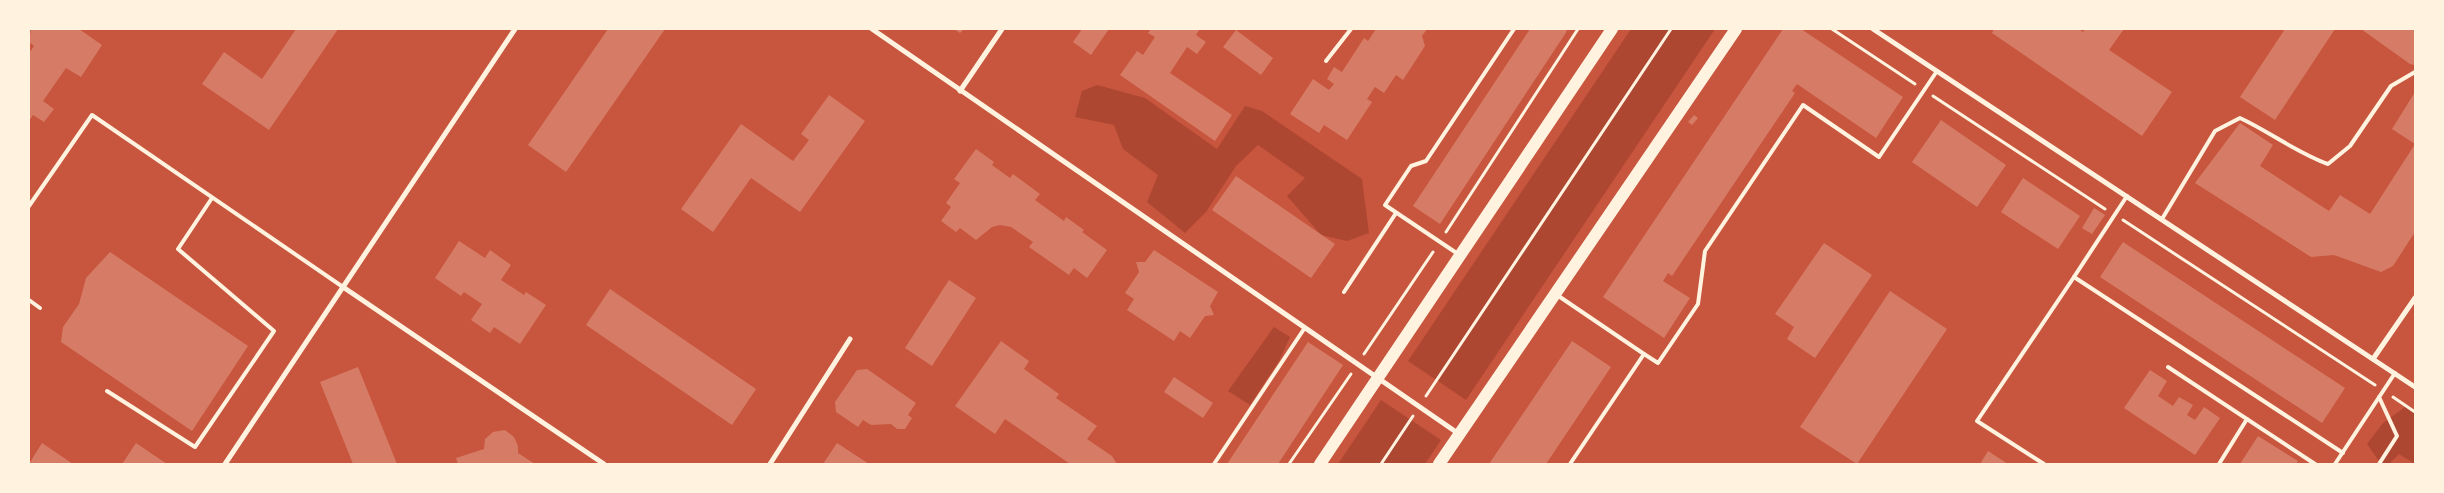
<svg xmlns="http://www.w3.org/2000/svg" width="2444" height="493" font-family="Arial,sans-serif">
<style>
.green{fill:#ae4732}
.building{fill:#d67c66}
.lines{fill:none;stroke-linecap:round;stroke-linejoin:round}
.path{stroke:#fff3e0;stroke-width:3}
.service{stroke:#fff3e0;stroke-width:4}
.minor{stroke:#fff3e0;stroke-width:5}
.primary{stroke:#fff3e0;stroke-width:12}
</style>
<rect width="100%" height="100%" fill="#c8553d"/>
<g class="green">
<path d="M1631,29H1715L1466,400L1408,361Z"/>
<path d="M1097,85L1145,98L1217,149L1245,106L1262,111L1362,179L1369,233L1347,241L1321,235L1287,196L1305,178L1258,145L1236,166L1206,212L1185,233L1147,202L1158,175L1123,149L1114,125L1075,117L1082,91Z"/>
<path d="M1274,327L1290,337L1279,361L1250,405L1228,391Z"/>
<path d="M1381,400L1441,440L1425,464H1338Z"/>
<path d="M2405,407L2415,414V464L2399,454L2389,464H2381L2367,444L2383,423Z"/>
</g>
<g class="building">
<path d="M31,29H79L102,45L81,77L66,68L43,101L54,109L44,122L33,115L29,121V53L34,46L29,42Z"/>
<path d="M296,29H338L269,130L202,84L224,52L262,79Z"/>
<path d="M608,29H665L566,172L528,145Z"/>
<path d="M954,29H964L960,33Z"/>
<path d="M1082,29H1109L1091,55L1073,42Z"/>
<path d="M1151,29H1200L1196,35L1206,42L1197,54L1187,47L1170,73L1232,115L1215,141L1120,75L1137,51L1143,55L1155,37L1148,33Z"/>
<path d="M1376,29H1427L1422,36L1425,46L1403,80L1396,75L1384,93L1375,87L1367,99L1372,102L1347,140L1324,125L1319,133L1290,114L1313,79L1329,90L1334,84L1327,79L1334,67L1342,72L1364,38L1368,41Z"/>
<path d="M1530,29H1564L1567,31L1440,224L1413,206Z"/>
<path d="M1783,29H1801L1903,97L1876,138L1797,84L1792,91L1795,93L1672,276L1668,273L1663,281L1690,298L1664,338L1603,297Z"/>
<path d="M1994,29H2079L2083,32L2085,29H2124L2109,50L2172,92L2142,136L1992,33Z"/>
<path d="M2285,29H2335L2275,120L2240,97Z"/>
<path d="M2361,29H2415V65L2410,64Z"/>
<path d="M1236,30L1273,58L1261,75L1223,47Z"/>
<path d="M2415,92V144L2392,129Z"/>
<path d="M829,95L865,121L800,212L751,178L713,232L681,209L741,124L793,161L809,140L801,134Z"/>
<path d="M1694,115L1698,118L1692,125L1688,122Z"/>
<path d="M1941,120L2006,165L1977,207L1912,162Z"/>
<path d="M2240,123L2273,145L2260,166L2329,211L2340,195L2370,214L2415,144V232L2393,266L2381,272L2334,255L2311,257L2195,183Z"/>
<path d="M976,149L994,162L992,165L1010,178L1013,174L1040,194L1035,200L1064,221L1066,217L1084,230L1082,232L1107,250L1087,278L1074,268L1069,275L1029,247L1033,242L1011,227L1000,225L992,227L976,240L960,228L956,232L941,221L951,207L946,203L960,183L954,179Z"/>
<path d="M1236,176L1335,244L1311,278L1212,210Z"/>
<path d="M2023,178L2080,216L2058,249L2001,212Z"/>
<path d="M2094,208L2105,215L2092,234L2082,228Z"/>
<path d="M459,241L485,258L490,250L511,265L501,280L524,295L526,292L546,305L520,344L494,327L490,333L471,320L482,304L464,292L461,296L435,278Z"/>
<path d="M2123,242L2345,388L2322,423L2100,277Z"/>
<path d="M1824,243L1872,275L1815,358L1787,339L1794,327L1775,314Z"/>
<path d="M1154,250L1218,292L1210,306L1214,315L1205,316L1190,338L1180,331L1174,341L1127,310L1134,299L1125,293L1139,272L1136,262H1145Z"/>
<path d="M110,252L248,346L192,431L61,342L63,327L79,304L86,278Z"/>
<path d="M949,280L976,298L932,366L905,348Z"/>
<path d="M610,289L756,389L732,425L586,325Z"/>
<path d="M1890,291L1947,329L1857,464L1800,427Z"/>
<path d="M1001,341L1029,361L1024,369L1059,394L1056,398L1097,426L1087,439L1112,456L1117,464H1070L1005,419L995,434L955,406Z"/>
<path d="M1572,341L1611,367L1546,464H1489Z"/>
<path d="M1308,342L1343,365L1278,464H1227Z"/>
<path d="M358,367L397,464H353L320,382Z"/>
<path d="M867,369L916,403L908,415L912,418L905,429H897L891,424L871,425L863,420L858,427L836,412L835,402L857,370Z"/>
<path d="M2150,370L2167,381L2158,396L2173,406L2179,397L2193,405L2187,415L2195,420L2204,407L2220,418L2195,455L2124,408Z"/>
<path d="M1174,377L1213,403L1203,418L1164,392Z"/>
<path d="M505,430L514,437L518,446V453L535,464H458L456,458L484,449L485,439L493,432Z"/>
<path d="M2258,436L2298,461L2296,464H2240Z"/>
<path d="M42,443L73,464H29Z"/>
<path d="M136,443L167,464H122Z"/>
<path d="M837,443L869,464H823Z"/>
<path d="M1988,451L2008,464H1980Z"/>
</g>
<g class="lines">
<g class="path">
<path d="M1832,29L1915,84"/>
<path d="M1933,96L2105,209"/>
<path d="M2123,220L2375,385"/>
<path d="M1446,232L1578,29"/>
<path d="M1364,354L1433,252"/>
<path d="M1426,396L1671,29"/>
<path d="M2393,397L2415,412"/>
<path d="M1289,464L1351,374"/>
<path d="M1381,464L1413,416"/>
</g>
<g class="service">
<path d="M1326,61L1351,29"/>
<path d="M2127,196L2074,277L2343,453"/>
<path d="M29,206L92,115L343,287"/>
<path d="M2162,219L2215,131L2240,118C2270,132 2297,153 2328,164L2350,146L2391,86L2415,72"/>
<path d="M1458,254L1385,205L1411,166L1426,161L1514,29"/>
<path d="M1344,292L1396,213"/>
<path d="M1557,295L1644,354L1570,464"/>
<path d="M29,300L40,308"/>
<path d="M1644,354L1658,363L1698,304L1705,251L1803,105L1879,157L1937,71"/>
<path d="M2168,367L2315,464"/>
<path d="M107,391L195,447L274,331L178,249L212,198"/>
<path d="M1214,464L1304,329"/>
<path d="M2044,464L1977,421L2074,277"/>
<path d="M2219,464L2247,419"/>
<path d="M2335,464L2395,373"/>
<path d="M2379,464L2397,436L2379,397"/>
</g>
<g class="minor">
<path d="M872,29L1459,434"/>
<path d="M1873,29L2415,387"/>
<path d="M960,91L1002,29"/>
<path d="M343,287L604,464"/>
<path d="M2373,359L2415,298"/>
<path d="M225,464L515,29"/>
<path d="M770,464L850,339"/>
</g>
<g class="primary">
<path d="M1320,464L1612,29"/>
<path d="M1439,464L1736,29"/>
</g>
</g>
<rect width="2444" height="493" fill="none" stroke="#fff3e0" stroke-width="60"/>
</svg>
